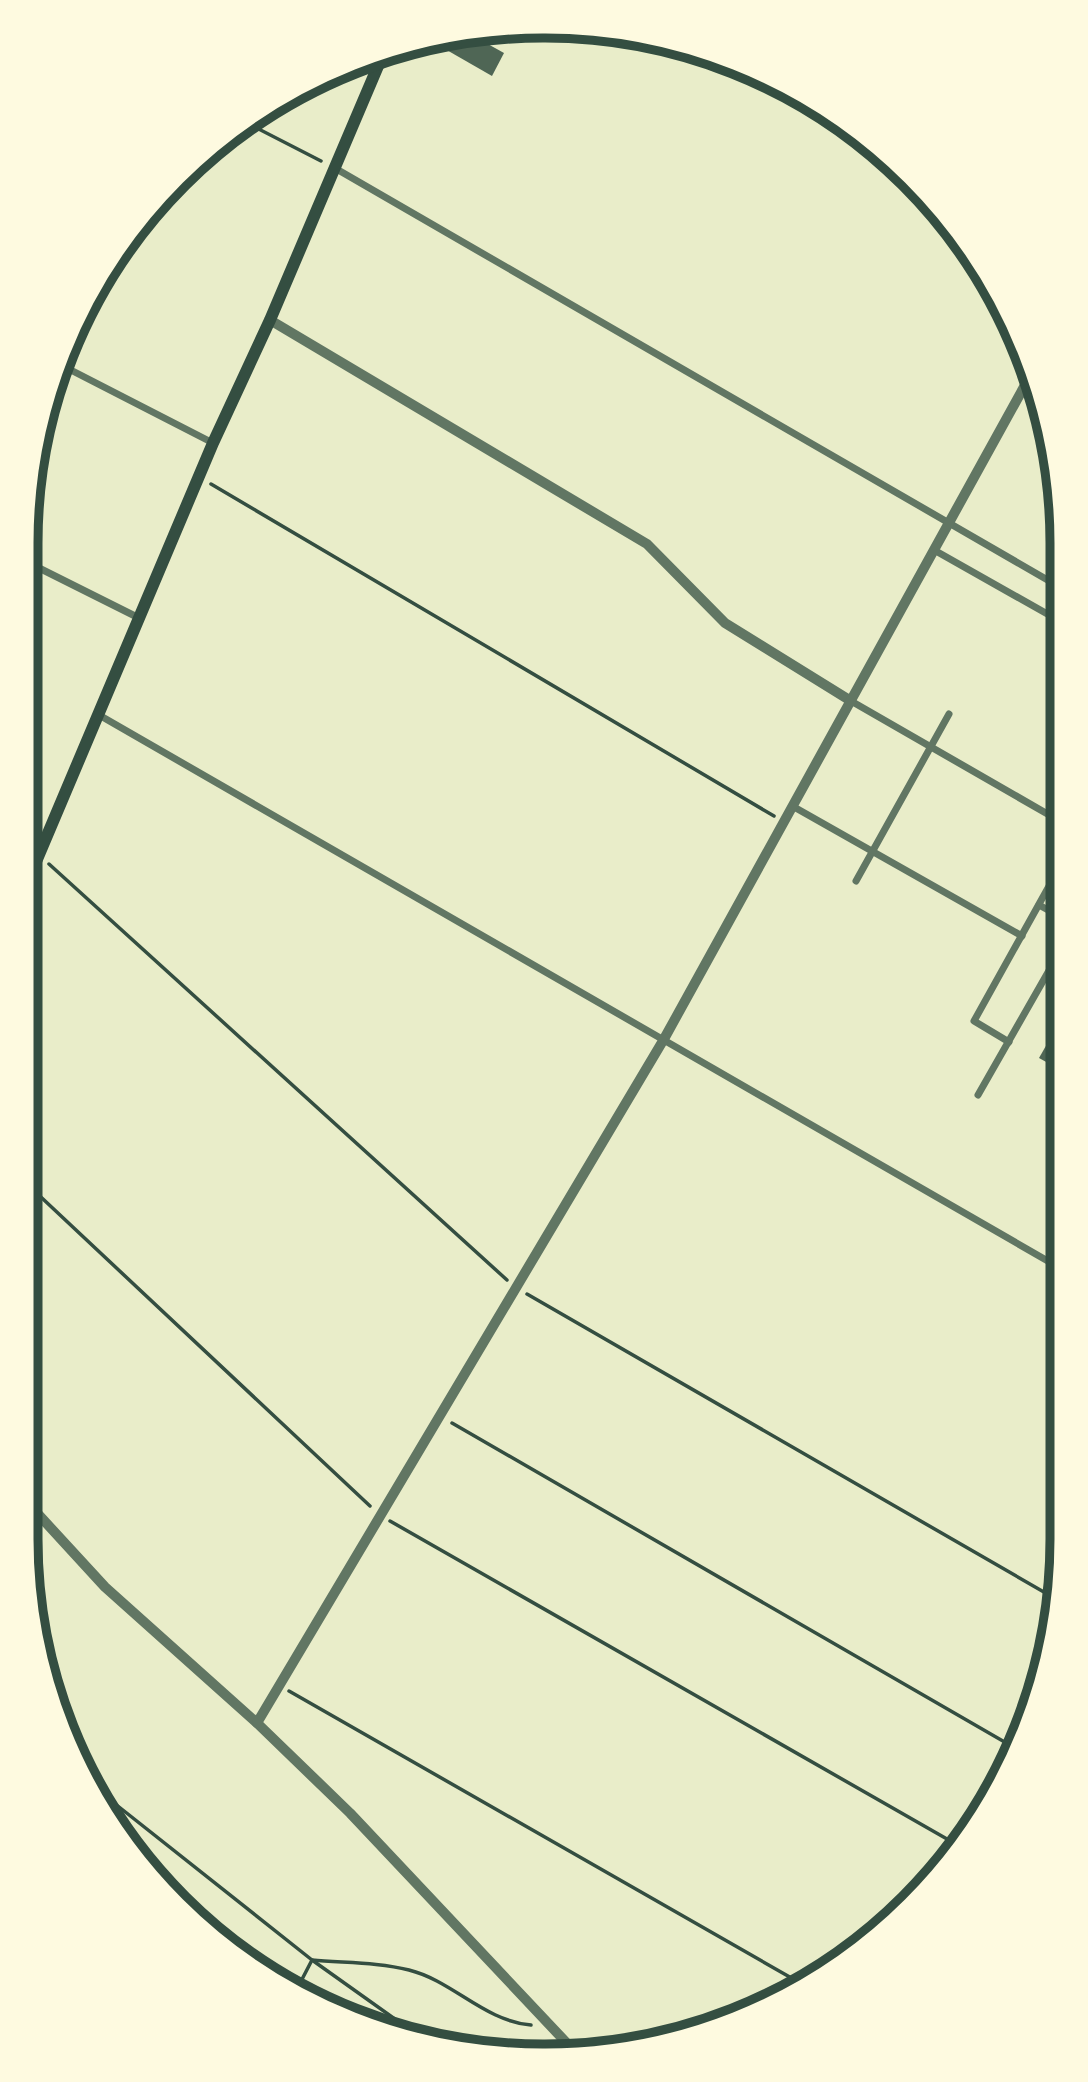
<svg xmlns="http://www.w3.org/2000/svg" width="1088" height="2082" font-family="'Alegreya Sans',sans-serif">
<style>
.building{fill:#4f6655}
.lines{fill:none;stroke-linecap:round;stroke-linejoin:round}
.path{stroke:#344e41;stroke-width:3.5}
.minor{stroke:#617663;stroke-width:7}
.tertiary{stroke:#617663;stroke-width:10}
.primary{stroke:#344e41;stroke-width:12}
.rim{fill:none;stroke:#344e41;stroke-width:9}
</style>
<rect width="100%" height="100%" fill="#e9edc9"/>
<g class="building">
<path d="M468,33L504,53L492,76L431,41Z"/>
<path d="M1059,1023V1069L1039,1058Z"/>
</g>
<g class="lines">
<g class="path">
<path d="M247,123L321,161"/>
<path d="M211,484L774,816"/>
<path d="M49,864L507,1280"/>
<path d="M27,1184L370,1506"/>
<path d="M527,1294L1056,1599"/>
<path d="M452,1423L1015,1748"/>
<path d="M390,1521L954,1843"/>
<path d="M289,1691L802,1984"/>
<path d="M104,1798L114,1803L312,1960L423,2039"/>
<path d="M298,1987L312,1960C343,1963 378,1962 409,1970C453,1981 484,2021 531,2025"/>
</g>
<g class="minor">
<path d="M333,167L1058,586"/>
<path d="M61,365L213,443"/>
<path d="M934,550L1058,620"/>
<path d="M27,562L139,618"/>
<path d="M851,701L1058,820"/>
<path d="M99,715L1060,1268"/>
<path d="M794,807L1022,936"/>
<path d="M856,881L949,714"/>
<path d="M1039,905L1059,916"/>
<path d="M1009,1042L974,1021L1058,870"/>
<path d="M978,1095L1059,953"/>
</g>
<g class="tertiary">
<path d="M270,320L647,544L725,623L851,701"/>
<path d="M26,1501L105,1587L257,1723L350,1813L578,2055"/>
<path d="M257,1723L664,1039L1030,376"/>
</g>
<path class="primary" d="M27,883L213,443L270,320L384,52"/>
</g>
<path d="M0 0H1088V2082H0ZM543 38H545A505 505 0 0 1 1050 543V1539A505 505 0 0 1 545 2044H543A505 505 0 0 1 38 1539V543A505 505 0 0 1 543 38Z" fill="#fefae0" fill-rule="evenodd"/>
<path class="rim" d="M543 38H545A505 505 0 0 1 1050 543V1539A505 505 0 0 1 545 2044H543A505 505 0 0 1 38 1539V543A505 505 0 0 1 543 38Z"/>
</svg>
